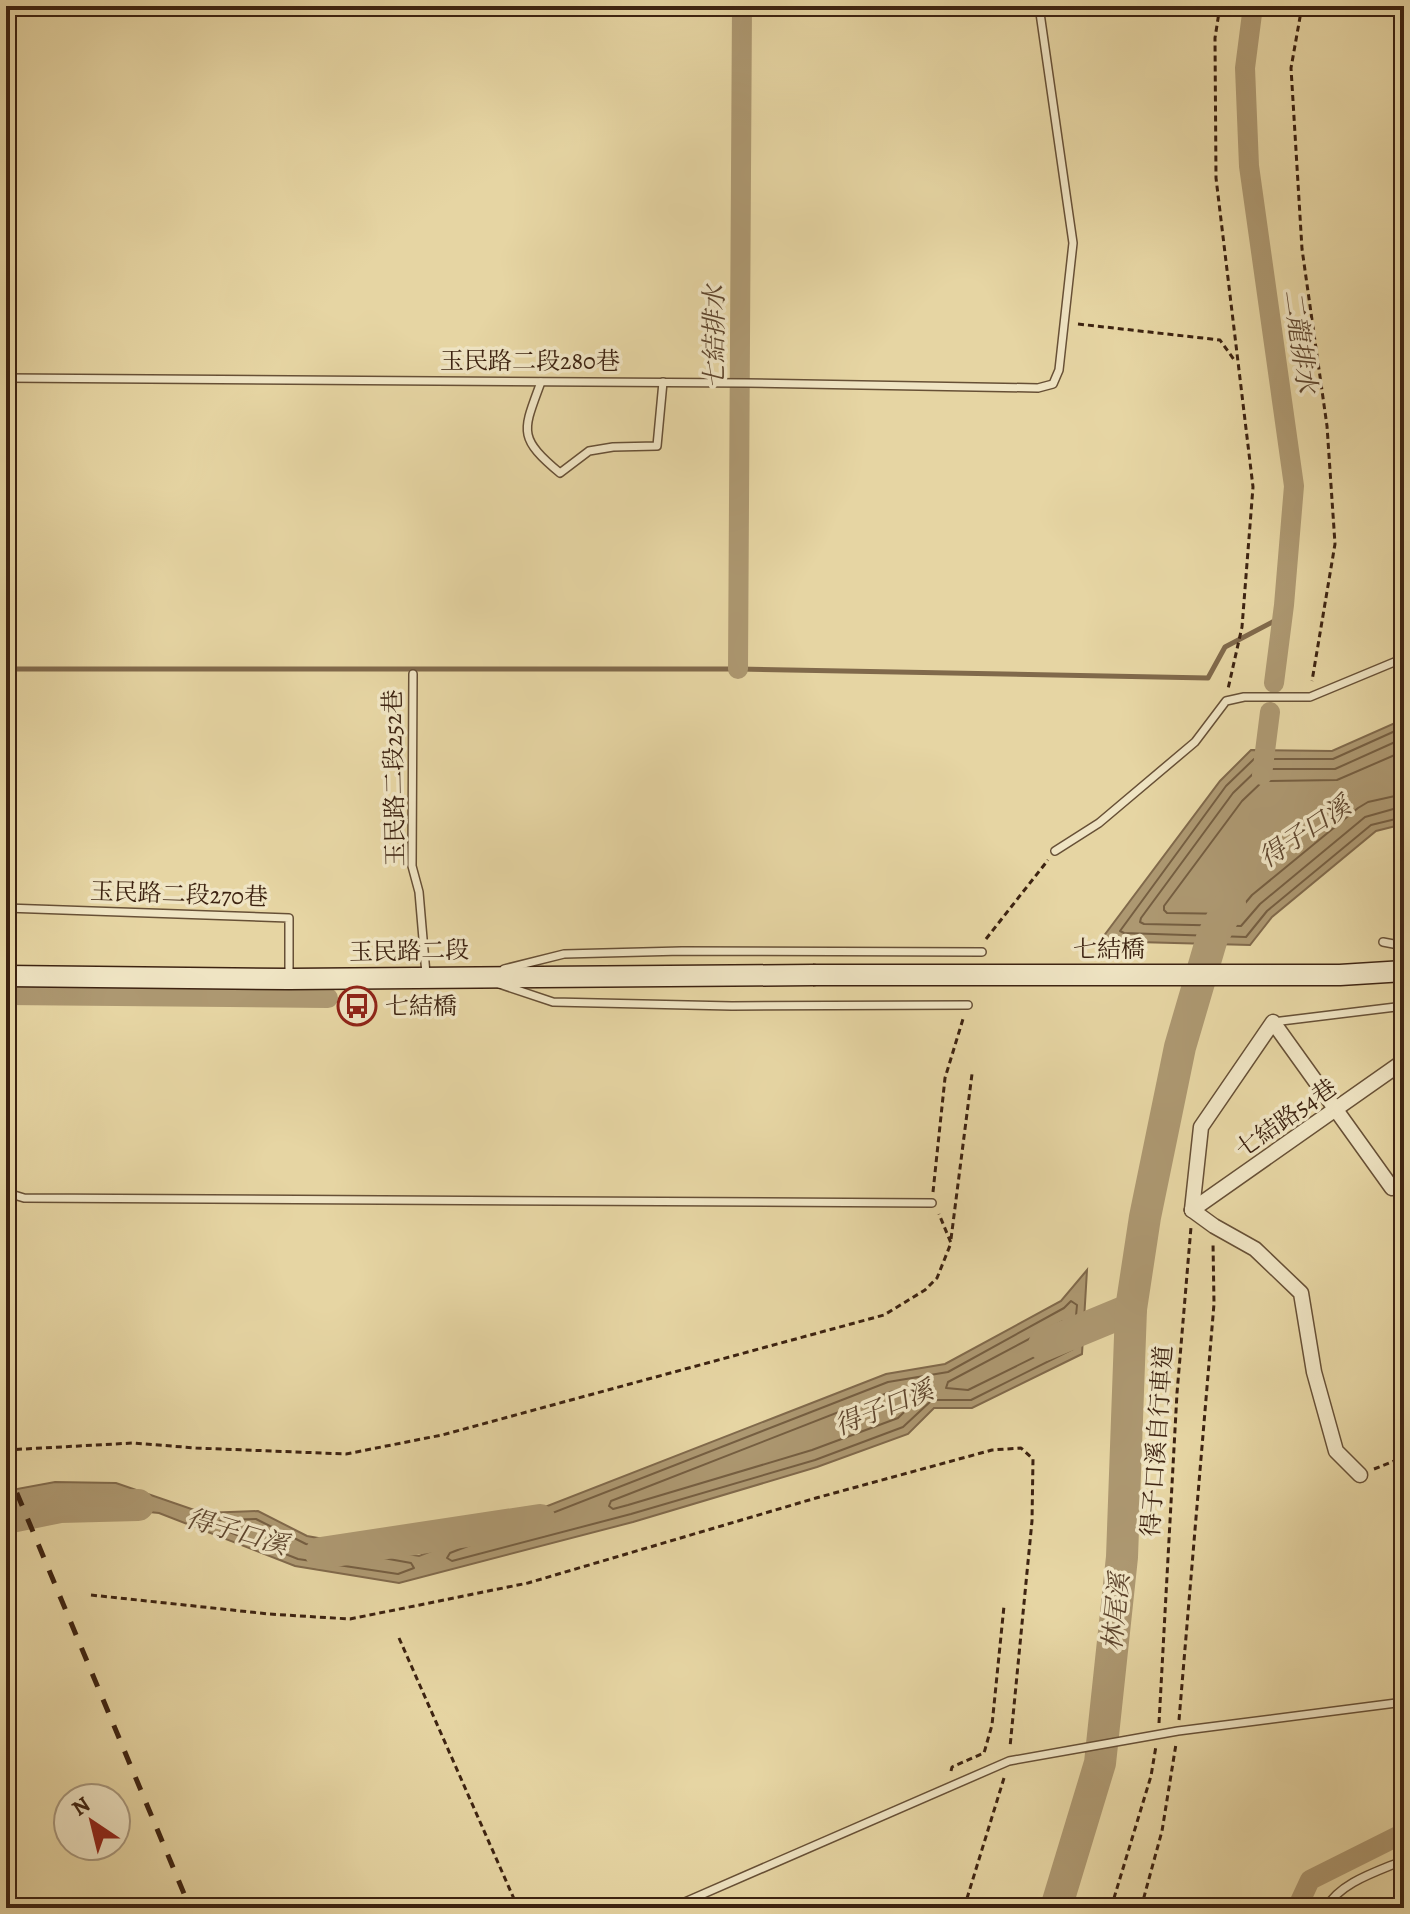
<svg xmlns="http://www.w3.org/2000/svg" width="1410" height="1914" font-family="Alegreya,'Noto Serif TC',serif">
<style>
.water{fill:#ad9871;stroke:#80694b;stroke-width:2}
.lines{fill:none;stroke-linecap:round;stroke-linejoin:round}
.shore{stroke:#755e41;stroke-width:2}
.stream{stroke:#80694b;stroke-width:5}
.canal{stroke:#ad9871;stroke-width:20}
.river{stroke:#ad9871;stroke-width:32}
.lane-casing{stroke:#675036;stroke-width:10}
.street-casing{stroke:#675036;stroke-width:17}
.secondary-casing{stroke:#3d2311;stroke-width:23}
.path{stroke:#3d2311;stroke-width:3;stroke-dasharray:6 4;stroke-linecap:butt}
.lane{stroke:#efe4c3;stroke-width:7}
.street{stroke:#efe4c3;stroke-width:14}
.secondary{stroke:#efe4c3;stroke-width:20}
.rail{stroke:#3d2311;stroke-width:5;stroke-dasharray:14 14;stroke-linecap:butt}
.secondary-bridge-casing{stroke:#3d2311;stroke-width:23;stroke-linecap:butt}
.secondary-bridge{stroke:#efe4c3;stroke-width:20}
.labels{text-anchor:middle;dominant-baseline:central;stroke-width:7;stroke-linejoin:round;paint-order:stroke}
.street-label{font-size:24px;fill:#3d2311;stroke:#efe4c3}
.poi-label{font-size:24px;fill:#3d2311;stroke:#efe4c3;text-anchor:start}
.water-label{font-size:26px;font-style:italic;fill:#5f462e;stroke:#efe4c3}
</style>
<rect width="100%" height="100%" fill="#e6d5a3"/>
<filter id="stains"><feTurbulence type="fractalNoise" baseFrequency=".0025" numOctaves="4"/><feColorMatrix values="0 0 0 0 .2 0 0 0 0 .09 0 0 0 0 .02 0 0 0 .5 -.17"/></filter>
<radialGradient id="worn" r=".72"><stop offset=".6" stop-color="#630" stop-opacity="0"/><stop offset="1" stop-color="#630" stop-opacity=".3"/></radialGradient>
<g class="water">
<path d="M1404,719V824L1376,831L1272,917L1250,945L1100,941L1220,781L1251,750L1332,751Z"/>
<path d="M1087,1270L1082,1354L972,1408H934L908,1434L817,1467L633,1522L399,1583L295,1566L159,1513L41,1501L6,1519V1491L55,1482L116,1483L203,1513L258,1511L307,1536L419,1556L886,1374L945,1364L1061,1301Z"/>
</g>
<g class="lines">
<g class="shore">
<path d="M1404,727L1333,759H1254L1226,786L1120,931L1124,933L1246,937L1267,911L1371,825L1404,817"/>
<path d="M1404,738L1335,769H1258L1233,793L1141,918L1140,922L1144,924L1241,926L1260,904L1365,817L1404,806"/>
<path d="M1404,751L1337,780L1263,781L1242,801L1164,906V910L1167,913L1236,914L1252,895L1358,808L1368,802L1404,794"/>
<path d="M1071,1301L1077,1305L1073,1349L971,1400H932L903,1427L815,1460L631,1514L452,1561L447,1558L450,1553L888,1382L948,1372L1064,1308Z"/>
<path d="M1063,1321L1066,1325L1063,1343L968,1390L946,1388L948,1382Z"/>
<path d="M920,1387L924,1389V1393L898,1418L812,1450L628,1505L613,1509L609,1506L611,1501L890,1392Z"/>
<path d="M221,1520L256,1519L306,1544L411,1563L414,1568L398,1574L298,1559L219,1528L217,1523Z"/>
</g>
<path class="stream" d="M6,669H738L1208,678L1225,647L1282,617"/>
<g class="canal">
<path d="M1253,6L1245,68L1249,166L1294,486L1284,605L1274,683"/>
<path d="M738,669L742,6"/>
<path d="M1262,775L1270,712"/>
<path d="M6,995L328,998"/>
<path d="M1297,1908L1310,1880L1404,1833"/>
</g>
<g class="river">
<path d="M1044,1345L1131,1309"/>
<path d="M6,1518L60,1507L138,1505"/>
<path d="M321,1553L540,1520"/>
<path d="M1056,1908L1100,1763L1122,1557L1131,1309L1145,1217L1180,1047L1212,938L1230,904"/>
</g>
<g class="lane-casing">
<g id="lane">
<path d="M6,378L746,383L1038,388L1053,384L1059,370L1073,243L1039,6"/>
<path d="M541,382C523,431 517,437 560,473L589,451L613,447L657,446L663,382"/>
<path d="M413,674L412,866L419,892L426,974"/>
<path d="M1055,851L1099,823L1195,742L1226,701L1244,697H1310L1404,658"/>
<path d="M6,908L289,918V976"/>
<path d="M1383,942L1404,946"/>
<path d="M504,969L564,954L682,951L982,952"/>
<path d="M499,984L553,1002L732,1006L968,1005"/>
<path d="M1273,1022L1404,1006"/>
<path d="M6,1182L11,1194L24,1198L932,1203"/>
<path d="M671,1908L1009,1761L1178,1731L1404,1702"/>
<path d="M1326,1908C1340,1882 1379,1871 1404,1860"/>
</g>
</g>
<g class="street-casing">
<g id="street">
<path d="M1192,1210L1201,1127L1273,1022L1392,1188"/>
<path d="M1192,1210L1214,1226L1255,1249L1301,1293L1314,1372L1336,1451L1360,1475"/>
<path d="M1192,1210L1404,1061"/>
</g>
</g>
<g class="secondary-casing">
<path id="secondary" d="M6,976L289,979L813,975"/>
</g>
<g class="path">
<path d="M1220,6L1215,38L1216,178L1253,487L1242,627L1228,689"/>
<path d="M1302,6L1291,68L1302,249L1327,426L1335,544L1312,681"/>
<path d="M1078,324L1220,340L1235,361"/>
<path d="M986,939L1048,860"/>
<path d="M933,1192L945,1078L963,1019"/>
<path d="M951,1239L972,1074"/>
<path d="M6,1450L133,1443L196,1448L346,1454L442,1435L884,1315L925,1290L937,1278L951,1243L939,1214"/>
<path d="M1374,1469L1404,1457"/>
<path d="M91,1595L269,1614L350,1619L528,1583L816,1498L992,1450L1021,1448L1033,1459L1032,1521L1010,1747"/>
<path d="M399,1638L518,1908"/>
<path d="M1179,1720L1214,1304L1213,1242"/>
<path d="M1159,1723L1177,1393L1191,1227"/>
<path d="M951,1771L952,1767L984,1753L992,1725L1004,1606"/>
<path d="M964,1908L1004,1778"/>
<path d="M1111,1908L1151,1776L1156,1746"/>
<path d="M1141,1908L1162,1831L1176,1744"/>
</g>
<use href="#lane" class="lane"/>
<use href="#street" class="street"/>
<use href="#secondary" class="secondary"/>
<path class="rail" d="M6,1467L190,1908"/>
<g class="secondary-bridge-casing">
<path id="secondary-bridge" d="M813,975H1340L1404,971"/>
</g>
<use href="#secondary-bridge" class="secondary-bridge"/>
</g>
<defs>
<g id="bus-ring" transform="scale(2)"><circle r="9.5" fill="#efe4c3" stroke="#8f2418" stroke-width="1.5"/><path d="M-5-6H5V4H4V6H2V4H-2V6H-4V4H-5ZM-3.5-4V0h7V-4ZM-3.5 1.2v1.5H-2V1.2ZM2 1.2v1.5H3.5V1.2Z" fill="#8f2418"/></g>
</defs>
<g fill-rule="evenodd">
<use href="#bus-ring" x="357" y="1006"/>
</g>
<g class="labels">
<g class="street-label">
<text x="530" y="361">玉民路二段280巷</text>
<text transform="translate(394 778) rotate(-91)">玉民路二段252巷</text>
<text transform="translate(179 894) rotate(2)">玉民路二段270巷</text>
<text x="1109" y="949">七結橋</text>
<text transform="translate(409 951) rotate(-1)">玉民路二段</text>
<text transform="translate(1286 1118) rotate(-35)">七結路54巷</text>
<text transform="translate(1157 1441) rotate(-86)">得子口溪自行車道</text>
</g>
<g class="poi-label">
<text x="385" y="1006">七結橋</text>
</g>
<g class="water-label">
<text transform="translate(714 337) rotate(-90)">七結排水</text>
<text transform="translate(1300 341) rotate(82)">二龍排水</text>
<text transform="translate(1305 832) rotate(-34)">得子口溪</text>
<text transform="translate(884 1408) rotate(-22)">得子口溪</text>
<text transform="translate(237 1532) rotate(16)">得子口溪</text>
<text transform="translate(1116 1612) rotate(-84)">林尾溪</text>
</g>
</g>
<rect width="1410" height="1914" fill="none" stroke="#e6d5a3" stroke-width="32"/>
<rect x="8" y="8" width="1394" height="1898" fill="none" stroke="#3d2311" stroke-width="4"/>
<rect x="16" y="16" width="1378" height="1882" fill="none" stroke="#3d2311" stroke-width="2"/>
<g transform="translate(92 1822) rotate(325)"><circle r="38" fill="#efe4c3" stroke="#a8977c" stroke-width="2"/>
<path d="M0-6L14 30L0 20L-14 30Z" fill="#8f2418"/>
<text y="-12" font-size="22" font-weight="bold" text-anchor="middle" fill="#3d2311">N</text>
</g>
<rect width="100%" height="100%" filter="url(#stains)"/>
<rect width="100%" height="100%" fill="url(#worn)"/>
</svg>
